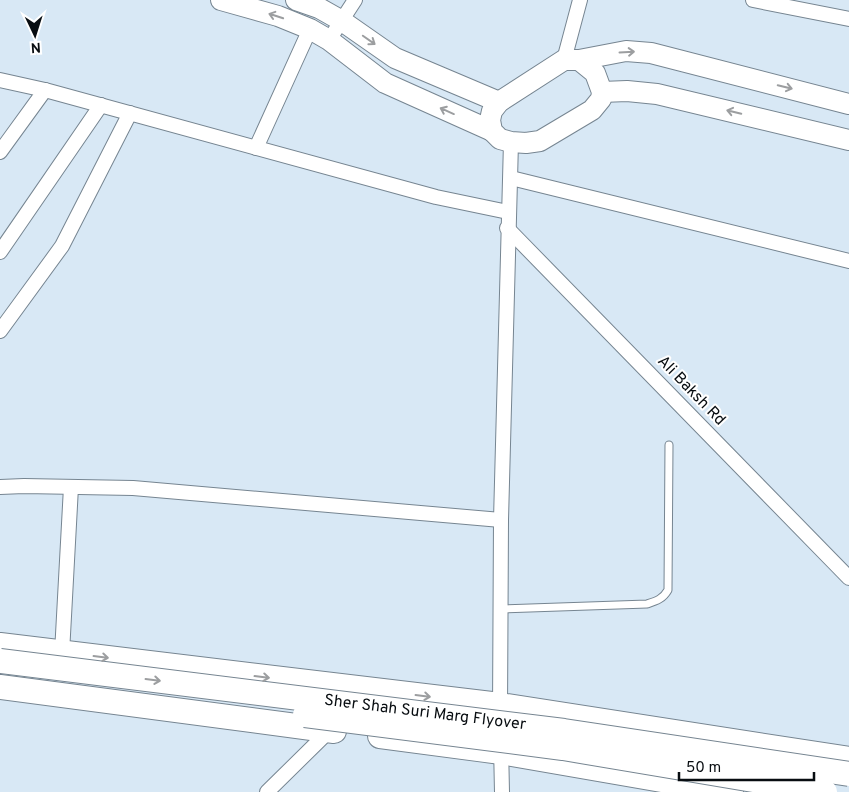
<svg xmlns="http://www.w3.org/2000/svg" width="849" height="792" font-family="Overpass,sans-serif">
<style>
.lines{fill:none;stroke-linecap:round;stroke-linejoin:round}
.service-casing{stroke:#768591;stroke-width:9}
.minor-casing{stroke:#768591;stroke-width:16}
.secondary-casing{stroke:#768591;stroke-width:22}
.trunk-casing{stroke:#768591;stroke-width:26}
.service{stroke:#fff;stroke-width:7}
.minor{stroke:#fff;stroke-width:14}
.secondary{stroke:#fff;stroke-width:20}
.trunk{stroke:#fff;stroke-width:24}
.trunk-bridge-casing{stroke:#768591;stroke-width:26;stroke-linecap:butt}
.trunk-bridge{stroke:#fff;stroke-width:24}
.oneway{stroke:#9c9ea0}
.labels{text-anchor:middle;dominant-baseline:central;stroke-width:4;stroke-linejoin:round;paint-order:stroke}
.street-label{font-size:16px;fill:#080d11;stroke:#fff}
</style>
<rect width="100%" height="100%" fill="#d8e8f5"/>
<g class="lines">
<g class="service-casing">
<path id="service" d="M500,609L647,604C656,601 663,599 668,590L669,445"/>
</g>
<g class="minor-casing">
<g id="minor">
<path d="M753,0L849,19"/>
<path d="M329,40L355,0"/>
<path d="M564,60L580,0"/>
<path d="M0,80L45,90L436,197L508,212"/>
<path d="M256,148L310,29"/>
<path d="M0,152L45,90"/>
<path d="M511,178L849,261"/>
<path d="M507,228L849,578"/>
<path d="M0,252L101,105"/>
<path d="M0,331L62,246L130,113"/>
<path d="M0,487L24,486L133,488L501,520"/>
<path d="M62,653L71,487"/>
<path d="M500,711L501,520L511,142"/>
<path d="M501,745L502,792"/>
<path d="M267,792L330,730"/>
</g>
</g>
<g class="secondary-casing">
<g id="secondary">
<path d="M221,0L278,16L310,29L329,40L385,83L492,131"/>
<path d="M296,0L319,8L342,21L395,58L499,102"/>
<path d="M564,60H579L595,73L602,92L601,99L592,110L540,141L526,143L511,142L500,139L492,131L490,120L492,111L499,102Z"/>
<path d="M579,60L626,51L651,53L849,104"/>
<path d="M602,92L627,91L657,94L849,140"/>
</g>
</g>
<g class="trunk-casing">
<g id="trunk">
<path d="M0,645L500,705L849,759"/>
<path d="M0,687L334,731"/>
<path d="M380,736L501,752L731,792"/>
</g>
</g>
<use href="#service" class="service"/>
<use href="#minor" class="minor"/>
<use href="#secondary" class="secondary"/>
<use href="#trunk" class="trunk"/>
<g class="trunk-bridge-casing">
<g id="trunk-bridge">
<path d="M0,661L564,731L849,774"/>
<path d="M305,715L563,748L825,792"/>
</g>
</g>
<use href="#trunk-bridge" class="trunk-bridge"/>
</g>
<defs><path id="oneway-shaft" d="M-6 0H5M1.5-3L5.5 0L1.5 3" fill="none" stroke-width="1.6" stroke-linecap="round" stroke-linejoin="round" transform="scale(1.25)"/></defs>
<g class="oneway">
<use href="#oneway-shaft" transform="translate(276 16) rotate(-162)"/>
<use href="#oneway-shaft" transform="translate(369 40) rotate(35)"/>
<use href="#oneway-shaft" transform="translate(627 52) rotate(-3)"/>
<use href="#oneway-shaft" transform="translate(785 87) rotate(14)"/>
<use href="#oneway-shaft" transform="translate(447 111) rotate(-156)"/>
<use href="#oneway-shaft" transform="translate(734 112) rotate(-166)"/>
<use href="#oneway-shaft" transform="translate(101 657) rotate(7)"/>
<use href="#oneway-shaft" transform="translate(262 677) rotate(7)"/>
<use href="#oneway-shaft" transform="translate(153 680) rotate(7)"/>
<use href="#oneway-shaft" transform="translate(423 696) rotate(7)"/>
</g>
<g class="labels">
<g class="street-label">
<text transform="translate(691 391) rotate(46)">Ali Baksh Rd</text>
<text transform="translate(425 713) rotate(7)">Sher Shah Suri Marg Flyover</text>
</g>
</g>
<g transform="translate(35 35) rotate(176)" stroke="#ffffff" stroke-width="4" paint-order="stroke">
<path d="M0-4L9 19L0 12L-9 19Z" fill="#080d11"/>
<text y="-8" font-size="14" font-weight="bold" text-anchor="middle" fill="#080d11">N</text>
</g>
<path d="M679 772v8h135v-8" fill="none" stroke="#080d11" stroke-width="2.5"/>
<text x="686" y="772" font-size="15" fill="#080d11" stroke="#ffffff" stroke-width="4" paint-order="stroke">50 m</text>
</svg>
